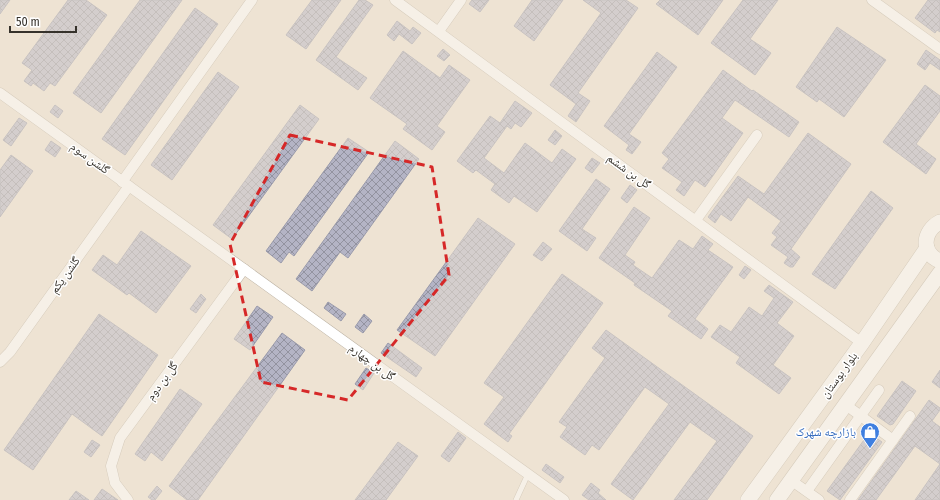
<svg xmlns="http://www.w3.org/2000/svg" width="940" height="500" font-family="'Fira Sans Condensed','Noto Naskh Arabic',sans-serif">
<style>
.building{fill:url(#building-cross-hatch);stroke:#9a9bab}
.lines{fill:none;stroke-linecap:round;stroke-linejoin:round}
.lane-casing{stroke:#bab0a1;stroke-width:6}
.street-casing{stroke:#bab0a1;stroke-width:11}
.secondary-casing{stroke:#bab0a1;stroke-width:16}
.lane{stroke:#fff;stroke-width:5}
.street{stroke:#fff;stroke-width:10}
.secondary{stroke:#fff;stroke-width:15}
.marked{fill:none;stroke:#d62828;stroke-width:3;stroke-dasharray:8 5;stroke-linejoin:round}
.labels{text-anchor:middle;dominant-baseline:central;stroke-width:3;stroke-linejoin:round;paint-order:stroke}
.street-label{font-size:12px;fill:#36322b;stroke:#fff}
.shop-label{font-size:12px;fill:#366cbe;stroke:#fff;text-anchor:end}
</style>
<defs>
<pattern id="building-cross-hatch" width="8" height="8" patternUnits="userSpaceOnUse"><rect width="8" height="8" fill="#b4b4c5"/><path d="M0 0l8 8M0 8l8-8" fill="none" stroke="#9393a0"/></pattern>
</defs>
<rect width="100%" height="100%" fill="#eee3d3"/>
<g class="building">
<path d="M0,0H10L0,14Z"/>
<path d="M68,0H86L107,15L55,86L50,83L44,91L33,83L31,86L24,81L32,70L22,63Z"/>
<path d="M140,0H182L101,113L73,93Z"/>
<path d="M312,0H341L306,49L286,35Z"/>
<path d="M359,0H365L373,5L336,57L367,78L358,90L316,60Z"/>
<path d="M472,0H489L480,12L469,4Z"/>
<path d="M532,0H563L534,41L514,26Z"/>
<path d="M583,0H626L638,8L578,93L590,101L576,122L568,116L576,104L550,85L601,13Z"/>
<path d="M660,0H723L698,35L656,4Z"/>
<path d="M743,0H778L750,39L771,53L755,75L711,43Z"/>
<path d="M928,0H940V32L937,30L935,33L915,18Z"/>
<path d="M195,8L218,24L125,155L102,139Z"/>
<path d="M397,21L410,31L413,27L421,33L412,44L399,34L394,41L387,35Z"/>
<path d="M837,27L886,60L844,117L819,99L817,102L796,87Z"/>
<path d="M443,49L450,55L444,61L437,56Z"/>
<path d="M926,50L940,60V70L930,63L925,70L917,64Z"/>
<path d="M403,51L440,78L449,65L470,80L437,126L445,132L432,150L403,129L407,124L370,98Z"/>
<path d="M657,52L677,67L629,134L641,142L632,154L626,150L629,145L604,126Z"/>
<path d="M723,70L752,91L753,90L799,122L789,137L735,100L722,118L743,133L705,187L695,180L684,196L676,190L682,182L662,168L669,159L662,153Z"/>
<path d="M218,72L239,87L172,180L151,165Z"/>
<path d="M925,85L940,96V111L916,144L936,159L926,174L883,142Z"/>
<path d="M515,101L532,113L521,127L515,123L511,129L507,126L484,158L504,173L525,143L552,163L562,149L576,159L537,212L514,196L509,203L491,190L495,184L476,170L473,173L457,161L490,116L500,123Z"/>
<path d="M55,105L63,111L58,118L50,112Z"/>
<path d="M300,105L319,119L232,239L213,225Z"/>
<path d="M19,118L27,123L11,146L3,140Z"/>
<path d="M555,130L562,136L555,145L548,140Z"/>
<path d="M808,133L851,164L791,249L800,257L793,267H790L784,263L788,257L771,245L777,237L772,233L781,221L748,197L731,221L721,214L715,223L708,217L738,176L764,194Z"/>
<path d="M348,138L369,152L294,256L289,252L281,263L266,251Z"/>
<path d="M51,141L61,148L55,157L45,150Z"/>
<path d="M395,141L419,159L348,258L340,252L312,291L296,279Z"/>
<path d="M11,155L33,171L0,217V170Z"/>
<path d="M592,158L600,163L592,173L585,168Z"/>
<path d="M596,179L610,189L582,229L596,238L587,251L559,231Z"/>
<path d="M630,185L637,190L627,203L621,198Z"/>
<path d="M871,191L893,208L835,289L812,274Z"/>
<path d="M634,207L650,218L625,255L635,262L633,265L652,278L679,240L693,249L702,236L713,244L708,250L733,267L695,319L708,329L701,339L668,316L672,311L634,285L635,283L599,258Z"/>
<path d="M478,218L515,244L435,356L397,330Z"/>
<path d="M141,231L191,266L156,313L129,293L127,295L92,270L103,255L117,265Z"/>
<path d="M543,242L552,249L542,261L533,255Z"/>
<path d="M745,266L751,270L744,279L739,275Z"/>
<path d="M562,274L603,303L509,434L512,436L508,442L484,424L504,397L484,383Z"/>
<path d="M769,285L793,302L777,323L794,336L773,365L791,378L779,394L736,363L740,357L711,337L720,325L731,332L749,307L762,316L774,298L764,291Z"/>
<path d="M201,294L206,299L196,313L190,309Z"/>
<path d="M328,302L346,314L341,321L324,308Z"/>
<path d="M257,306L273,317L250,350L234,339Z"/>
<path d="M99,314L158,355L102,436L72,414L33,470L4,450Z"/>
<path d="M364,314L372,321L363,333L355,327Z"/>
<path d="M606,330L753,436L707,500H674L717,441L690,422L633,500L611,484L669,404L645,387L599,450L592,445L585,455L560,437L567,427L559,422L605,358L592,348Z"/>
<path d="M282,333L305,350L198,500H187L169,486Z"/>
<path d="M388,343L422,368L416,377L381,353Z"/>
<path d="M366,368L374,373L363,390L355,384Z"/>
<path d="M940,370V388L932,382Z"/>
<path d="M902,381L916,391L893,424L890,425L877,416Z"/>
<path d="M180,389L202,404L162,461L151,452L145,461L135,454Z"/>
<path d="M929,400L940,408V410L932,421L940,427V464L915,446L876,500H858Z"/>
<path d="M458,432L466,438L449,462L441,456Z"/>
<path d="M869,433L882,442L840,500L827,491Z"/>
<path d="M92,440L100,445L91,457L84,452Z"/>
<path d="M398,442L418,456L386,500H355Z"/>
<path d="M546,464L564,477L560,483L542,470Z"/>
<path d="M940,464V500H915Z"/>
<path d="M591,483L600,490L598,493L606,500H589L582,495Z"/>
<path d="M157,486L162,491L155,500H152L148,497Z"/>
<path d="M102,489L118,500H94Z"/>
<path d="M76,491L89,500H69Z"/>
</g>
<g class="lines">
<g class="lane-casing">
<path id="lane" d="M516,500L528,474"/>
</g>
<g class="street-casing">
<g id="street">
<path d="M395,0L862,343"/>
<path d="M872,0L940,49"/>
<path d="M439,31L461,0"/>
<path d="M0,93L564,500"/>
<path d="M122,182L252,0"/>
<path d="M696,220L757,135"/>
<path d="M0,362L10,352L129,186"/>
<path d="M846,405L893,440"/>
<path d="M792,481L819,500"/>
<path d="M807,491L879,390"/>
<path d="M128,500L115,483L111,466L120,438L244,269"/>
<path d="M850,500L910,416"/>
</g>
</g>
<g class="secondary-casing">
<g id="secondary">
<path d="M940,222C923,231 920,253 940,261"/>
<path d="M748,500L862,343L927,248"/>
<path d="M777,500L940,273"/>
</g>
</g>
<use href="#lane" class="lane"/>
<use href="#street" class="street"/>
<use href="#secondary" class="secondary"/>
</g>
<path d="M0 0H940V500H0ZM290,135L432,167L449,275L348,400L261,382L230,244Z" fill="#eee3d3" fill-opacity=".55" fill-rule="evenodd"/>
<path class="marked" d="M290,135L432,167L449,275L348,400L261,382L230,244Z"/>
<defs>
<g id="shop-pin" transform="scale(1)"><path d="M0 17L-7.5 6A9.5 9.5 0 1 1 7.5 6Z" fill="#3f7fe0" stroke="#fff"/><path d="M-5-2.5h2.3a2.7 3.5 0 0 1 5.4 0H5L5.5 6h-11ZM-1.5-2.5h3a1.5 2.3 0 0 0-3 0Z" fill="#fff"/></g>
</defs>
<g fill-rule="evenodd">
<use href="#shop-pin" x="870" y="432"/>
</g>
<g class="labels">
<g class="street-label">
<text transform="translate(90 158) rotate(36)">گلشن سوم</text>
<text transform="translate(629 171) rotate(36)">گل بن ششم</text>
<text transform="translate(65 275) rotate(-54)">گلشن یکم</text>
<text transform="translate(372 362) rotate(36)">گل بن چهارم</text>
<text transform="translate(839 375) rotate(-54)">بلوار بوستان</text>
<text transform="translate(162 381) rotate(-54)">گل بن دوم</text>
</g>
<g class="shop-label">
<text x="856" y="432">بازارچه شهرک</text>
</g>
</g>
<path d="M10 26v6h66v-6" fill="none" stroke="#36322b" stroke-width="2"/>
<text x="16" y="26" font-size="12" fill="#36322b" stroke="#ffffff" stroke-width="3" paint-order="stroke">50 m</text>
</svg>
